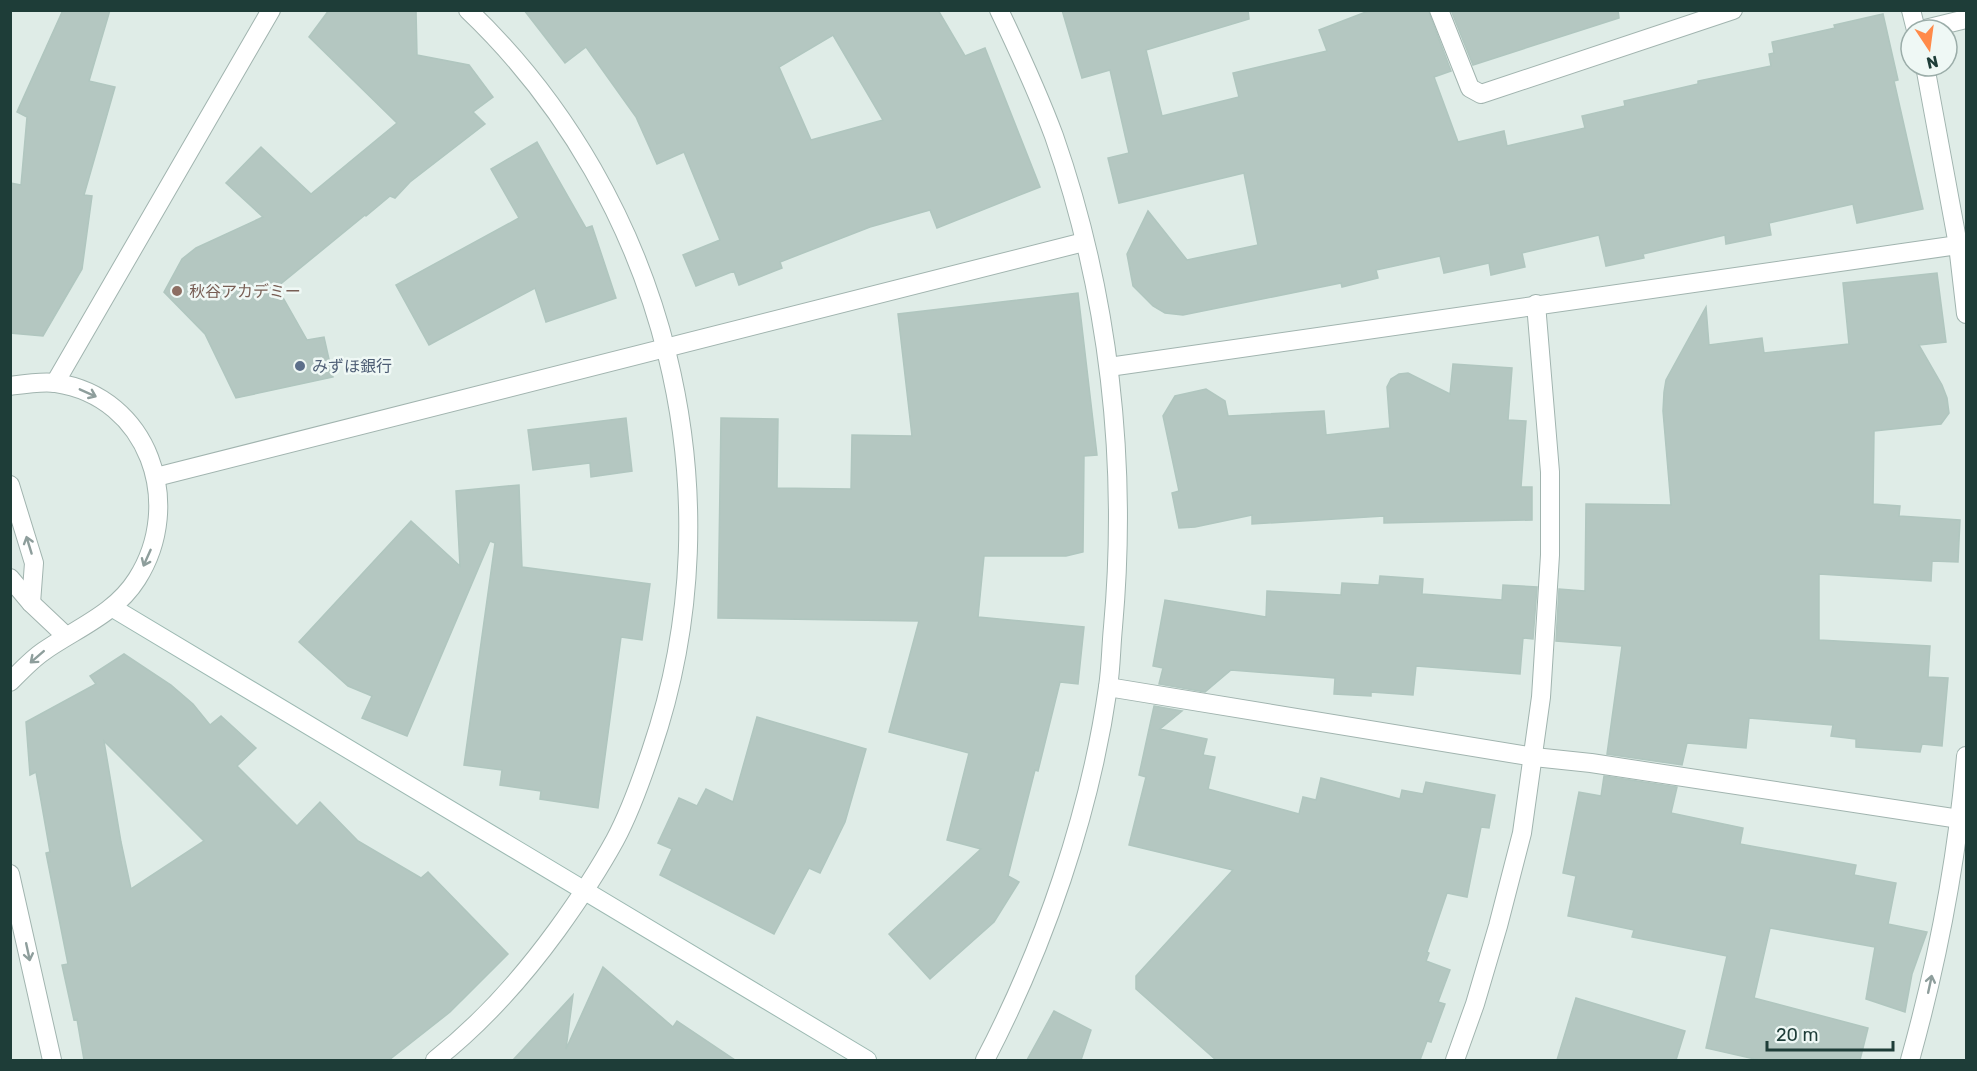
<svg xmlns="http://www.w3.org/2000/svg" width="1977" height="1071" font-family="Rubik,'Noto Sans JP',sans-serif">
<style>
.building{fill:#b4c7c1;stroke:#b0c6bf;stroke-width:1.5;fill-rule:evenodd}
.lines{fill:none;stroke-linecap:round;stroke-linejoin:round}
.street-casing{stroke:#a1b4af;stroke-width:20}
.secondary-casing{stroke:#9cb9b2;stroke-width:20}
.street{stroke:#fff;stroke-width:18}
.secondary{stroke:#fff;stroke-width:18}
.oneway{stroke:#8e9e9c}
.education-dot{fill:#8d6e63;stroke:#eff8f5;stroke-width:2}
.service-dot{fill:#5c6f8a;stroke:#eff8f5;stroke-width:2}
.labels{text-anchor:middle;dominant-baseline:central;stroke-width:5;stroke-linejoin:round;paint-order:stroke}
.education-label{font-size:16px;fill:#785e54;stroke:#eff8f5;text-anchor:start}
.service-label{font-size:16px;fill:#4e5e75;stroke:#eff8f5;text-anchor:start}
</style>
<rect width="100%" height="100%" fill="#dfece7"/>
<g class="building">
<path d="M63,10H110L89,81L115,87L84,195L92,196L82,269L43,336L10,333V183L21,185L27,117L17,112Z"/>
<path d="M329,10H416L417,55L469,65L493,97L473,112L485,124L410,182L395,198L390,196L366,216L365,215L277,287L307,340L324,337L333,377L236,398L205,334L164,292L182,259L196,248L263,217L226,183L261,147L311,194L397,123L309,37Z"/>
<path d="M524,10H938L965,56L985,48L1040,187L937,228L930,210L870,227L780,262L782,268L739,285L734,271L696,286L683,255L720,240L684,152L657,164L636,117L586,47L565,63ZM833,35L883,120L811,140L779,67Z"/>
<path d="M1062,10H1248L1249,19L1146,50L1162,116L1239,97L1233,73L1327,51L1319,30L1371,10H1428L1451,71L1434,77L1458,142L1504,131L1507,146L1585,128L1582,116L1625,106L1624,101L1698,84V81L1771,66L1769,54L1774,53L1772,42L1835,28L1834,25L1883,14L1898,80L1894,81L1923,209L1857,223L1853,204L1769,223L1771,235L1726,244L1725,235L1643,254L1644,258L1606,266L1599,235L1522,253L1525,267L1491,275L1489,263L1444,273L1440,256L1376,270L1378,278L1342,287L1341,283L1183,315L1165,313L1153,306L1133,286L1127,254L1148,211L1187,260L1258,245L1244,173L1119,203L1108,158L1129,153L1110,70L1082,78Z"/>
<path d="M1451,10H1618L1619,18L1473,65Z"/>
<path d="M537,142L586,228L592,226L616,298L546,322L535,288L429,345L396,285L519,218L491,169Z"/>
<path d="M1937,273L1946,342L1919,345L1942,385L1947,398L1949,413L1941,424L1874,431L1873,504L1900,506L1899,516L1960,520L1958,562L1932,561L1931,581L1819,574V640L1930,646L1928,677L1948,678L1942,746L1922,744L1920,752L1856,747V739L1831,736L1833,725L1749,718L1746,748L1687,743L1682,765L1607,754L1622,646L1556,641L1559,589L1585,591L1586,504L1671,505L1663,411L1664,392L1666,380L1706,307L1709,345L1762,338L1764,353L1849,344L1843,283Z"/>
<path d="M1078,293L1097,455L1084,456L1083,552L1066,556H984L978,617L1084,627L1078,684L1060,682L1038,771L1035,770L1008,876L1019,882L994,922L930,979L889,934L981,849L947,840L969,753L889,732L919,621L718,618L721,418L778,419L777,488L851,489L852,435L912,436L898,314Z"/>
<path d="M1453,364L1512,368L1508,420L1526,421L1521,487H1532V520L1384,523V516L1252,524V515L1195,527L1179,528L1172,493L1179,491L1163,416L1175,396L1206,389L1225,401L1228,416L1324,411L1326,435L1390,428L1387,387L1391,379L1399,374L1408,373L1450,394Z"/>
<path d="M626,418L632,471L591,477L590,463L533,470L528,430Z"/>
<path d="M519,485L522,567L650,584L642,640L621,637L598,808L540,799L541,791L500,785L502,770L464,765L495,543L490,541L407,736L362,718L372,696L348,686L299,642L411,521L460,566L456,491Z"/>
<path d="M1380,576L1423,579L1422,594L1502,600L1503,585L1537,587L1533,639L1523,638L1520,674L1416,666L1413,695L1371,692V696L1334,694L1335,678L1231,670L1205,692L1159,684L1163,668L1153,666L1165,600L1266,617L1267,591L1341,595L1342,583L1379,585Z"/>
<path d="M124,654L171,685L193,704L210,725L221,716L256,748L237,766L297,826L320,802L358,841L421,878L428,872L508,954L450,1012L389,1060H84L77,1019L74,1020L62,965L68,964L46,853L50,852L36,772L30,775L26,722L96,684L90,676ZM104,741L204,841L131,889L121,842Z"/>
<path d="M1154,706L1182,711L1160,729L1207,739L1203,755L1215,757L1208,789L1299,814L1303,797L1316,800L1321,778L1400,799L1402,790L1423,794L1426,782L1495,795L1489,828L1481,827L1467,897L1447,893L1427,952L1429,953L1426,961L1450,970L1438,1002L1445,1004L1431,1042L1427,1041L1420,1060H1216L1136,989V976L1233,870L1129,845L1146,777L1139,775Z"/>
<path d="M757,717L866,749L845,822L820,873L809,868L774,934L660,875L672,849L658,843L679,798L697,806L706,789L733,802Z"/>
<path d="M1604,776L1677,787L1671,813L1743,828L1740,844L1856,865L1854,875L1896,883L1888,924L1927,932L1912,974L1905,1012L1866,999L1875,947L1770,928L1754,998L1868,1028L1860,1060H1759L1706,1048L1727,956L1632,937L1634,930L1568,916L1576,876L1563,873L1579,792L1601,796Z"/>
<path d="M603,967L673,1027L677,1021L735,1060H513L573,995L566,1049Z"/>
<path d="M1576,998L1685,1031L1676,1060H1557Z"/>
<path d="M1054,1011L1091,1030L1081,1060H1027Z"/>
</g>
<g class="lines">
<g class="street-casing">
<g id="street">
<path d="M1439,10L1470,88L1481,94L1733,10"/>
<path d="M1911,10L1916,30"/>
<path d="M1921,30L1966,19"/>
<path d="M1925,66L1958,245L1966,314"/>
<path d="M1109,367L1958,245"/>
<path d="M55,383L271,10"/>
<path d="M10,386C24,384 42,381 56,383C149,397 185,504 137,579C115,614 77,628 44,651C32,659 21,671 10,682"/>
<path d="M156,477L1084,242"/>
<path d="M10,485L34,563L31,603"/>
<path d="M10,578L31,603L66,636"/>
<path d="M1108,687L1534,757L1591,763L1966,820"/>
<path d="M10,874L52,1060"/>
<path d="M435,1060C482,1023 522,978 557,930C578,901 598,871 615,840C630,812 641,781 651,751C740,493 666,199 468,10"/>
<path d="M985,1060C1044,947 1090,814 1108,687C1111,668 1111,647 1113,627C1128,462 1109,293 1054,136C1038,93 1019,52 999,10"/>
<path d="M1455,1060L1475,1004L1498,926L1522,833L1541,697L1550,555V472L1536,304"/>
<path d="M1910,1060C1938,960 1957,860 1966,756"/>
</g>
</g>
<g class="secondary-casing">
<path id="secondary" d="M113,608L867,1060"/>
</g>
<use href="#street" class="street"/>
<use href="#secondary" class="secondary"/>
</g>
<defs><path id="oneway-shaft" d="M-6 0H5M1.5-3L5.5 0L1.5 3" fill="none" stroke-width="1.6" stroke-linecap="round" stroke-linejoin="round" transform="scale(1.5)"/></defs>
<g class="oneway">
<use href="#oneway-shaft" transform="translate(88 393) rotate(24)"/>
<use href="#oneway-shaft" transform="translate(29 545) rotate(-107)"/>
<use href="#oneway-shaft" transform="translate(147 558) rotate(114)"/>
<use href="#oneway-shaft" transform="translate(37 657) rotate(139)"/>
<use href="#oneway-shaft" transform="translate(28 952) rotate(78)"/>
<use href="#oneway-shaft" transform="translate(1930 984) rotate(-78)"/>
</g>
<circle class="education-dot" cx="177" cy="291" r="6"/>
<circle class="service-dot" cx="300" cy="366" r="6"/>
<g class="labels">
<g class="education-label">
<text x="189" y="291">秋谷アカデミー</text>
</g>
<g class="service-label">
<text x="312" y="366">みずほ銀行</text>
</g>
</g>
<rect width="1977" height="1071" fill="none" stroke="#1e3d38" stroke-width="24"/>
<g transform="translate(1929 48) rotate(167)"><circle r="28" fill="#eff8f5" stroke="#9bada9" stroke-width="1.5"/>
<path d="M0-4.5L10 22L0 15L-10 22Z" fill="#ff8a49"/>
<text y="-9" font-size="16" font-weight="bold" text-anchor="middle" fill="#1e3d38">N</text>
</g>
<path d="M1767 1041v9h126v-9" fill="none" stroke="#1e3d38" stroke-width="3"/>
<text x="1776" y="1041" font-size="18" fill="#1e3d38" stroke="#eff8f5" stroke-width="4.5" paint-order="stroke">20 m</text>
</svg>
